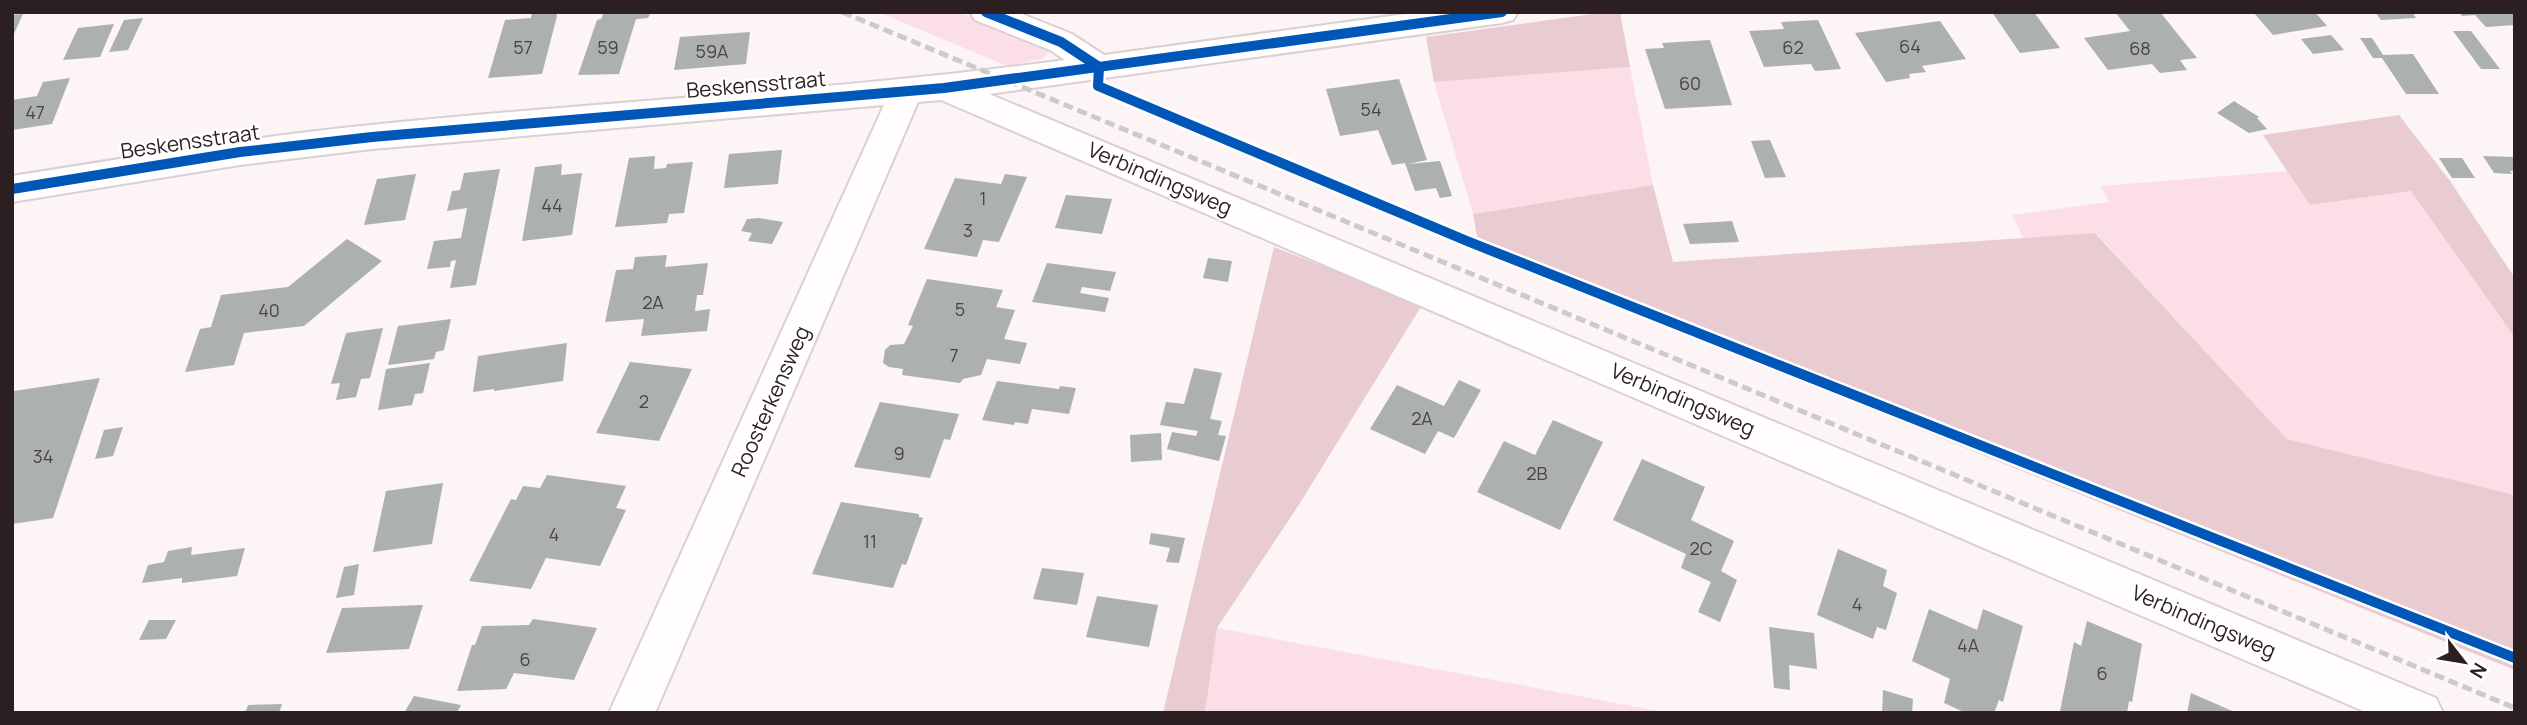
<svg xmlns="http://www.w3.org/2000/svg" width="2527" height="725" font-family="Manrope,sans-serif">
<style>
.green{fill:#fcdfe6}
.forest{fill:#e9cbd2}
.building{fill:#acb0af}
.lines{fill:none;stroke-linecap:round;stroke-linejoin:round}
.street-casing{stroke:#dad0d2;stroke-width:4}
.street{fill:#fffdfe;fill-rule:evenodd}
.rail{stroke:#cccaca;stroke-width:5;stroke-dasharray:10 5;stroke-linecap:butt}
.cycleway-casing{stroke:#fff;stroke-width:15}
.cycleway{stroke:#0057b8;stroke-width:10}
.labels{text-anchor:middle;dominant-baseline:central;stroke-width:5;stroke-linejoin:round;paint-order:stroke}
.number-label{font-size:18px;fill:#4b4345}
.street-label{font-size:21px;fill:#2b1f22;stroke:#fff}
</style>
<rect width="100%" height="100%" fill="#fcf4f5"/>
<g class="green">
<path d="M878,12C902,12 927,9 951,12C978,16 1027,32 1048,50L1047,55L1041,59L1007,66Z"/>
<path d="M1630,67L1653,185L1473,214L1434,82Z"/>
<path d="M2287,171L2310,205L2411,191L2515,338V495L2287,439L2096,233L2023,238L2012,215L2109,202L2101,186Z"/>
<path d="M1217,628L1669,713H1205Z"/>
</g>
<g class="forest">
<path d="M1607,12H1620L1630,67L1434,82L1426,37Z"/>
<path d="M2399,115L2450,181L2515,278V338L2411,191L2310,205L2263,135Z"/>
<path d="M1653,185L1673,262L2095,233L2287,439L2515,495V670L1480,252L1473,214Z"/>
<path d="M1274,247L1422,305L1300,503L1217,628L1205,713H1163Z"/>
</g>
<g class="building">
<path d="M532,12H556L557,16L542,74L488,78L505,20L531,18Z"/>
<path d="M604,12H651L648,18L636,19L619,74L578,75L597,20L601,19Z"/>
<path d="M1992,12H2034L2060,48L2020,53Z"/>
<path d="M2115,12H2160L2197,58L2180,60L2187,70L2160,73L2152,64L2108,70L2084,38L2130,31Z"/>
<path d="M2253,12H2315L2327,26L2273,35Z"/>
<path d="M2375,12H2412L2416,18L2381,20Z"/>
<path d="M2459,12H2514L2515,25L2486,27L2475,15L2462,16Z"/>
<path d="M23,14L12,38V15Z"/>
<path d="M143,18L128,50L109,52L124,20Z"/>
<path d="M1818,20L1841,69L1815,71L1811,64L1764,67L1749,31L1784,29L1781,22Z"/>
<path d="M1940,21L1966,59L1922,66L1926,72L1909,74L1910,78L1886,82L1855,33Z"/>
<path d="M114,24L100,57L63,60L78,28Z"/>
<path d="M2453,31H2471L2500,69H2481Z"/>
<path d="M750,32L746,64L674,70L680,37Z"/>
<path d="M2331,35L2344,50L2313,54L2301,39Z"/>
<path d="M2360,38H2372L2383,55L2413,54L2439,94H2406L2382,58H2373Z"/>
<path d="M1710,40L1732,105L1665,109L1645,49L1664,48L1662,43Z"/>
<path d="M70,78L52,124L12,130V100L37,96L43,82Z"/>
<path d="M1399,79L1427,160L1408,164L1440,161L1452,196L1440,198L1436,188L1415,191L1405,163L1392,165L1378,130L1340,136L1326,89Z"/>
<path d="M2234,101L2259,117L2257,118L2267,129L2249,133L2217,113Z"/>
<path d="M1770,140L1786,177L1765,178L1751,141Z"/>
<path d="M782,150L778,184L724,188L729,154Z"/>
<path d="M655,156L654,169L666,168L667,164L693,162L684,213L669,214L667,223L615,227L629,158Z"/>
<path d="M2483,156L2515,157V171H2510L2512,174L2494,173Z"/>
<path d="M2439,158H2462L2475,178H2452Z"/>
<path d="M562,164L561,175L582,173L572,235L522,241L535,167Z"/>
<path d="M500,169L476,285L450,288L456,260L451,261L450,267L427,269L434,241L461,238L467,208L447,211L452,191L460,190L464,173Z"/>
<path d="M416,174L405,220L364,225L377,179Z"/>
<path d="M1005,174L1027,177L999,242L983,240L977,257L924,249L955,178L1001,184Z"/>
<path d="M1066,195L1112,199L1102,234L1055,228Z"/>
<path d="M759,218L783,222L772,244L748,241L752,233L741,231L747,219Z"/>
<path d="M1732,221L1739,242L1690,244L1683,224Z"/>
<path d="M347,239L382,261L304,326L244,333L234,365L185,372L200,329L211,327L221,295L288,287Z"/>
<path d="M667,255L665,267L708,263L703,295H697L695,311L710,309L707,331L641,336L644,319L605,322L616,270L633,269L635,257Z"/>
<path d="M1208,258L1232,261L1228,282L1203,278Z"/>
<path d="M1047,263L1116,272L1110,291L1082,287L1080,293L1109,298L1105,312L1032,302Z"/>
<path d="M927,279L1003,290L996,307L1015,310L1004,339L1027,343L1020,364L987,359L981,375L963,379L960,383L902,375L903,369L889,367L883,363L885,350L890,345L904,344L913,326L908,325Z"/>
<path d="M451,319L444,350L436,352L434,359L388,365L398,326Z"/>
<path d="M383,328L370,378L361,379L356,397L336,400L340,383L331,384L346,333Z"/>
<path d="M567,343L563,381L494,391V389L473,392L478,356Z"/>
<path d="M630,362L692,369L659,441L596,433Z"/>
<path d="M430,363L423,393L415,394L412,405L378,410L386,369Z"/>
<path d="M1194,368L1222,373L1210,419L1222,421L1218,435L1226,436L1219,461L1167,449L1172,432L1196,436L1198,431L1160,425L1166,402L1184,404Z"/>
<path d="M100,378L53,518L12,524L14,391Z"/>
<path d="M1459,380L1481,390L1454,438L1438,431L1425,454L1370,429L1397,385L1444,406Z"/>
<path d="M997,381L1059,389L1060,386L1076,388L1069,414L1032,409L1028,424L1015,422L1014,425L982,420Z"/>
<path d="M880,402L959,414L950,440L944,439L930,478L854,467Z"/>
<path d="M1553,420L1603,442L1560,530L1477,492L1504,441L1535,455Z"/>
<path d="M123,427L113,456L95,459L104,430Z"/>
<path d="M1161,433L1162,460L1131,462L1130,435Z"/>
<path d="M1642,459L1705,487L1691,520L1734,541L1721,571L1737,580L1720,622L1698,612L1711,582L1681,568L1686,554L1613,520Z"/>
<path d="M547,475L626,486L616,508L626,510L600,566L546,558L531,589L469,581L511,499L516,500L523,486L540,488Z"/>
<path d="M443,483L432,544L373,552L386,491Z"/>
<path d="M841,502L919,514V517L923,518L906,565L902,564L893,588L812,574Z"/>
<path d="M1151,533L1185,538L1179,563L1166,562L1170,548L1149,544Z"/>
<path d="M192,547L191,555L245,548L237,576L182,583V578L142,583L148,565L164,562L168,551Z"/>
<path d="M1838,549L1887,570L1883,586L1897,593L1886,630L1877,627L1873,639L1817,615Z"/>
<path d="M359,564L354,595L336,598L344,567Z"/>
<path d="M1042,568L1084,573L1077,605L1033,599Z"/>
<path d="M1097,596L1158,605L1149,647L1086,637Z"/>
<path d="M423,605L409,649L326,653L342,608Z"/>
<path d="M1929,609L1977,630L1983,609L2023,626L2003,702L1999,700L1994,713H1966L1944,703L1950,679L1912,661Z"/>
<path d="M533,619L597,628L574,680L514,673L506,689L457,691L472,645H475L482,626L529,625Z"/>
<path d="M149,620H176L166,639L139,640Z"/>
<path d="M2087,621L2142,644L2132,702L2129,701L2127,713L2060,711L2074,642L2081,646Z"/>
<path d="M1769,627L1814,633L1817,669L1789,665L1790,690L1774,688Z"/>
<path d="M1883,690L1913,699L1912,713H1882Z"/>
<path d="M2191,693L2237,713H2187Z"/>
<path d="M414,696L461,705L457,713H404Z"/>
<path d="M282,704L279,713H245L248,705Z"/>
</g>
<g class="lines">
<g class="street-casing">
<path id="street" d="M970,12H1017L1072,34L1104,55L1420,12H1518L1513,20L1502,23L989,94L2436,698L2443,713H2368L941,100L918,102L655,713H609L884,105L372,149L240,165L12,202V176C132,157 250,137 371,125C602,101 835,91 1065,60L1050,50L975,20Z"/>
</g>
<use href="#street" class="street"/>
<path class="rail" d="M842,12L2515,708"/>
<g class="cycleway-casing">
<g id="cycleway">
<path d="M986,12L1061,42L1099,67"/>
<path d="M1099,67L1098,86L1467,241L2515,658"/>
<path d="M12,189L240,152L372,137L944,88L1502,12"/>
</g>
</g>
<use href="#cycleway" class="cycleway"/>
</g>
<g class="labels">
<g class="number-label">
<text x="1910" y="46">64</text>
<text x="523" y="47">57</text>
<text x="608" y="47">59</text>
<text x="1793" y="47">62</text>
<text x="2140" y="48">68</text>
<text x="712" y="51">59A</text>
<text x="1690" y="83">60</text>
<text x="1371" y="109">54</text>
<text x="35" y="112">47</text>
<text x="983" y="198">1</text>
<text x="552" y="205">44</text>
<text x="968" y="230">3</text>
<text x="653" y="302">2A</text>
<text x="960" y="309">5</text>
<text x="269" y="310">40</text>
<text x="954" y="355">7</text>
<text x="644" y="401">2</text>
<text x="1422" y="418">2A</text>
<text x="899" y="453">9</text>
<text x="43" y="456">34</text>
<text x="1537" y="473">2B</text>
<text x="554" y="534">4</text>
<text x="870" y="541">11</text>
<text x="1701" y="548">2C</text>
<text x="1857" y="604">4</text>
<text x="1968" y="645">4A</text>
<text x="525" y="659">6</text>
<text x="2102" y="673">6</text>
</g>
<g class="street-label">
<text transform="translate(756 84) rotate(-5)">Beskensstraat</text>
<text transform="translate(190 141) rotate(-8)">Beskensstraat</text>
<text transform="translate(1160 178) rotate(23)">Verbindingsweg</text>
<text transform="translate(1683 399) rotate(23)">Verbindingsweg</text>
<text transform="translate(770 401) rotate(-66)">Roosterkensweg</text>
<text transform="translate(2204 621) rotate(23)">Verbindingsweg</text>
</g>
</g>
<rect width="2527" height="725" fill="none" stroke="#2b1f22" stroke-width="28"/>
<g transform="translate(2464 662) rotate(121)" stroke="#ffffff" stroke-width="5" paint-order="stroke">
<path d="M0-5L12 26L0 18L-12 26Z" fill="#2b1f22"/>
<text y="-10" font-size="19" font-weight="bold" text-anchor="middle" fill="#2b1f22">N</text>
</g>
</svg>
